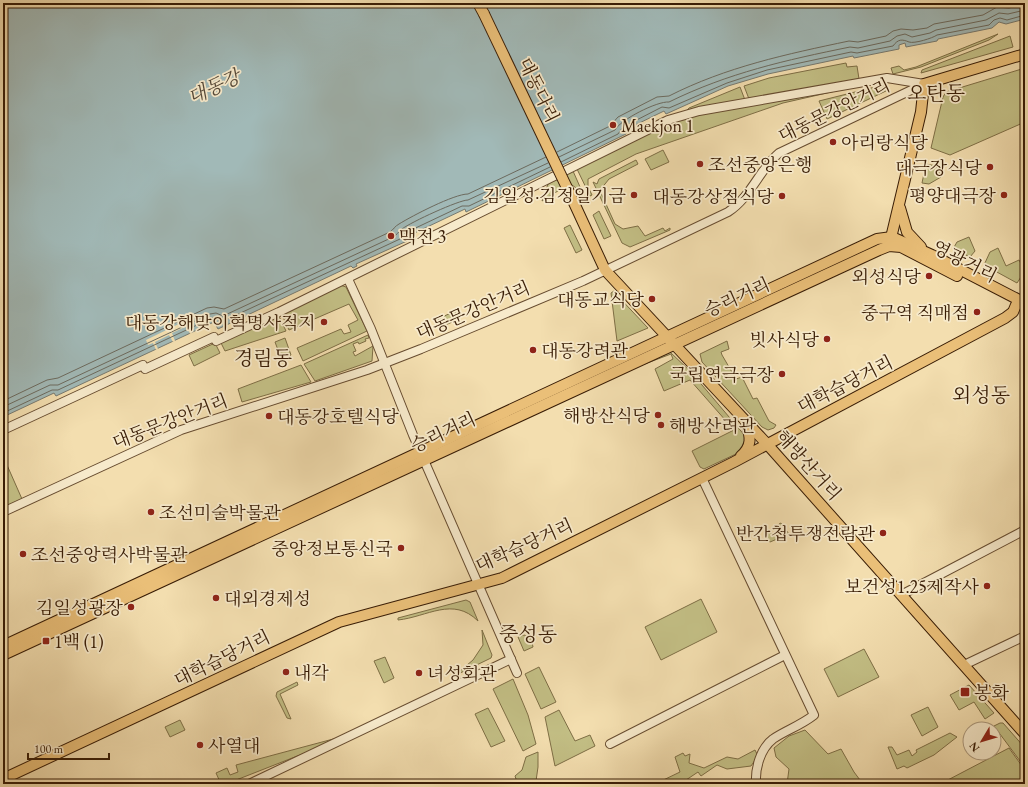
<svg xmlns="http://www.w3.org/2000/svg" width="1028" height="787" font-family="'EB Garamond','Noto Serif KR',serif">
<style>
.green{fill:#c3bf85;stroke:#7e6e45}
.water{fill:#a1b9b7;stroke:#777a70}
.pier{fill:#f3deaf}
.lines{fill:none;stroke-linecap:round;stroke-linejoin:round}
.shore{stroke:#6c6a5e;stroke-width:1}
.minor-casing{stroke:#674c30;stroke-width:10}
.major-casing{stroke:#381c05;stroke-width:12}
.minor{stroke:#f7eacb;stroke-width:8}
.major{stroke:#eabf78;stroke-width:10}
.major-bridge-casing{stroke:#381c05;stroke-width:12;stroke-linecap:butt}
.major-bridge{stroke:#eabf78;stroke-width:10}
.poi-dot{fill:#8f2418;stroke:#f7eacb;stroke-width:1.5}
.labels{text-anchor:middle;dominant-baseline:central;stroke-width:3.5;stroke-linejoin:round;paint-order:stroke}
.street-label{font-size:18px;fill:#381c05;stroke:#f7eacb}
.poi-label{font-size:18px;fill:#381c05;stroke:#f7eacb;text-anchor:start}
.water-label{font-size:19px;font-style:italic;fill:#584b3a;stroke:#f7eacb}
.quarter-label{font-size:20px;fill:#381c05;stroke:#f7eacb}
</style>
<rect width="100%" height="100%" fill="#f3deaf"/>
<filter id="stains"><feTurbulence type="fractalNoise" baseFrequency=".005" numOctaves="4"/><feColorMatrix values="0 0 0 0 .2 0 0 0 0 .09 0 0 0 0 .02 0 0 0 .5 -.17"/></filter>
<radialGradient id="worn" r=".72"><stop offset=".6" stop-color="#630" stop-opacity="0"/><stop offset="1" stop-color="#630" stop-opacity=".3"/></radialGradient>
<g class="green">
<path d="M998,34L989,40L921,67L893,74L891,68L899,66L904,70L916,67Z"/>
<path d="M1010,36L1013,47L921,73L922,70Z"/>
<path d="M846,63L847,67L857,66L859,79L749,99L744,86L769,78Z"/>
<path d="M1025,68V122L950,155L931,148L943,97L946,92Z"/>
<path d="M875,82L783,103L636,154L588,179V187L592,195L590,196L577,169L681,118Z"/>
<path d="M883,85H886L888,90L827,119L819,101Z"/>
<path d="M740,87L745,100L687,110L689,108Z"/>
<path d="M663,150L669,162L651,170L645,159Z"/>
<path d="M636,160L638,164L609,179L601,189V193L615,224L623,229L638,226L645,236L663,228L665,231L670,228V230L630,247L622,243L593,182L597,184L599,179Z"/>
<path d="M926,164L936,166L941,177L929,184L922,183Z"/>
<path d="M573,171L584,196L582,197L579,190L572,185L561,189L542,201L548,184Z"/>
<path d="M599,211L611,236L604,239L593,215Z"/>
<path d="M570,225L582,250L576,253L564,228Z"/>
<path d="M969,237L975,251L970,257L953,249L957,242Z"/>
<path d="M998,248L1006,266L1019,260L1025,271L1017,283L984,265L990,252Z"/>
<path d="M340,285L346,287L367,331L303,361L297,348L341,329L344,334L351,332L348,325L358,320L349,304L289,330L281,313Z"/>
<path d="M614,291L615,293L648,328L617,341L611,293Z"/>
<path d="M455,311L459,319L441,327L438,319Z"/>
<path d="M278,314L286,331L225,351L220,341Z"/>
<path d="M368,335L369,338L365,339L366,341L359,344L358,342L353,344L356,351L353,352L355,356L373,346L372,361L315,381L304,364Z"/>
<path d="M285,338L291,355L281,358L275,342Z"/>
<path d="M727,341L729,349L721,352L722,355L736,379L742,377L753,399L757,398L769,421L776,425L774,428L768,430L762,427L702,362L700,354Z"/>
<path d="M215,343L220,353L194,366L189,355Z"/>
<path d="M670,352L691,372L746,437V445L738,453L704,469L700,467L692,451L734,430L690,380L664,391L655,369L673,359L671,354L642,365Z"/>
<path d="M301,365L311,382L242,402L238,389Z"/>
<path d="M3,456L22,499L3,508Z"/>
<path d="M781,523L789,534L770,542L766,539L767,531L774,535L779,532V524Z"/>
<path d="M701,599L717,632L661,660L645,627Z"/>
<path d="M466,600L470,602L478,621C453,596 427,617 398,620V618Z"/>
<path d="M482,630L492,655L491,658L454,676L473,660L483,645Z"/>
<path d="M524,635L531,638L533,647L524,651L518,637Z"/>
<path d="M864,649L879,677L838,697L824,669Z"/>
<path d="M385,657L394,678L384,683L374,661Z"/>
<path d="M539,667L556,702L541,709L525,674Z"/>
<path d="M513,679L528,715L536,744L523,751L493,689Z"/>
<path d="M297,682L298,685L280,694L291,719L287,718L276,696L277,692Z"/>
<path d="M969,685L994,713L985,719L974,702L959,710L950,695Z"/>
<path d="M928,707L938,727L922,736L911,715Z"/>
<path d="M488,708L505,741L491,747L475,714Z"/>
<path d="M559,710L575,741L590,735L595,746L555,766L545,717Z"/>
<path d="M180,720L185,730L170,737L165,727Z"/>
<path d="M1000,723H1003L1025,748V765H1023L994,726Z"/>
<path d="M805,730L828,754L841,749L854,772L863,784H841L840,782L837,784H787L789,769L776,757L774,748L789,736Z"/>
<path d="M950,733L957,737L934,755L907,768L904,766L897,769L888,747H892L897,755L909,750L912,756L917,752L916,750Z"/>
<path d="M337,738L338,740L226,784H221L216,773L227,768L230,775L238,772L236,765Z"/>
<path d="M1009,748L1022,766H1025V784H984L980,781L961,784H935L941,781L944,782Z"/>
<path d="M755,750L758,756L751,766L727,769L717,765L701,776L698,772L680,784H655L680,772L675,757L683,753L685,756L690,754L689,763L704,768L727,757L738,759Z"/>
<path d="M538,752V767L536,781L529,784H514L517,782L515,776L522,770L526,757Z"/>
</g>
<path class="water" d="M3,3H1025V19L1006,24L999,22L992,28L938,39L937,41L906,47L905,43L899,45V49L854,58L853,56L768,74L728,86L666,114L664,111L625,130L626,134L466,212L465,209L406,237L407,241L356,264L357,266L353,268L351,266L218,329L214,322L56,396L54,393L3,417Z"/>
<path class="pier" d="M191,318L194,323L189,326L192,333L190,334L187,326L172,333L175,341L173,342L169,335L155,342L158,349L156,350L153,343L148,345L146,340Z"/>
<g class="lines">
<g class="shore">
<path d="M557,152L610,126L618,117L657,97L669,96C726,67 787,54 849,41L858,42L886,36L893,31L901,29L913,30L927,28L934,24L983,15L997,7L1009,8L1025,4"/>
<path d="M559,157L615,130C620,120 657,101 669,102C728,73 786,60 850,47L858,48L890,41L897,36L905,34L912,37L930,33L936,30L986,20L999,13L1008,14L1025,10"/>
<path d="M561,162L618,134L623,127L662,107L669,108L727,83L767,70L851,52L857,53L893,46C898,39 902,39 909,42C914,44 933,38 937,35L989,25L994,20L1000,18L1007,20L1025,15"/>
<path d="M3,401L47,380L58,378L207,308L214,307L224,309L390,232C393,230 395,226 399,224C412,216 454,194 468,194L546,157"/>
<path d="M3,407L50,385H58L210,314L216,313L223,316L393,237C397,235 398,232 402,229C411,222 459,200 468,200L548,163"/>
<path d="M3,413L52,390H58L212,318H216L221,322L400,239L405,233L462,206H469L550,167"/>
</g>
<g class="minor-casing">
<g id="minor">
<path d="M348,279L371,329L413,435L517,673"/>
<path d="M3,430L143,365L145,369L214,337L216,341L279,312L668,120L699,111L887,78L924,84"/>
<path d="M702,478L814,715C800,726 786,730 773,739C760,749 755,769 756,784"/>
<path d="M3,512L181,430L367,370L421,349L583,281L728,212C751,197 759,170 779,153L924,84"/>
<path d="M901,595L1025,530"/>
<path d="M964,665L1025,636"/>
<path d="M610,744L785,655"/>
<path d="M249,784L511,659"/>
</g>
</g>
<g class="major-casing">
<g id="major">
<path d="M478,3L484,14"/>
<path d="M569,192L605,270L767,444L1025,734"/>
<path d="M900,208L907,232L921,247"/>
<path d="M890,242L921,112L924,84L1025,54"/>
<path d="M741,456C752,446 751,437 746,424"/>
<path d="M3,646L877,239L892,237L932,255L1025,303"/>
<path d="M3,655L879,250L889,246L901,247L957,276"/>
<path d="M3,779L339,622L502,578L734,462L1005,318L1013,312L1016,305"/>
</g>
</g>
<use href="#minor" class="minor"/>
<use href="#major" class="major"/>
<g class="major-bridge-casing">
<path id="major-bridge" d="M484,14L569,192"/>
</g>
<use href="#major-bridge" class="major-bridge"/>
</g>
<g class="poi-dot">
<circle cx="613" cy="125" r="4"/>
<circle cx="833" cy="142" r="4"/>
<circle cx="700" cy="164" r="4"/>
<circle cx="990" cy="167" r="4"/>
<circle cx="634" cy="195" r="4"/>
<circle cx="1004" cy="195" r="4"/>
<circle cx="782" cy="196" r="4"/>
<circle cx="391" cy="236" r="4"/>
<circle cx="929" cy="276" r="4"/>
<circle cx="652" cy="299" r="4"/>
<circle cx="977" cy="312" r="4"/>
<circle cx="324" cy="322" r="4"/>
<circle cx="827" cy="339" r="4"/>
<circle cx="533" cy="350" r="4"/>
<circle cx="782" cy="374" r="4"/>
<circle cx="658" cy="415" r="4"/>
<circle cx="269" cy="416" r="4"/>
<circle cx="661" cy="425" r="4"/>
<circle cx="151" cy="512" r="4"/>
<circle cx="883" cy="533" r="4"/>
<circle cx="401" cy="548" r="4"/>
<circle cx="23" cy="554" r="4"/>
<circle cx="987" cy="586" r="4"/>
<circle cx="216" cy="598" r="4"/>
<circle cx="131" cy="607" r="4"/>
<rect x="42" y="637" width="8" height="8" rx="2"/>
<circle cx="286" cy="672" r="4"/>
<circle cx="419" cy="673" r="4"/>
<rect x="960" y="687" width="10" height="10" rx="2"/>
<circle cx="200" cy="745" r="4"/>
</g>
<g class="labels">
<g class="street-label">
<text transform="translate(539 90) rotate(64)">대동다리</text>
<text transform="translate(834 110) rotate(-26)">대동문강안거리</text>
<text transform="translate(965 261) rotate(27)">영광거리</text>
<text transform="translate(737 297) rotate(-24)">승리거리</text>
<text transform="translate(473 310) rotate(-23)">대동문강안거리</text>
<text transform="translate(845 384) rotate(-27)">대학습당거리</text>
<text transform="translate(170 421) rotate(-21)">대동문강안거리</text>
<text transform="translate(443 432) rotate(-25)">승리거리</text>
<text transform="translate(809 465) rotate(48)">해방산거리</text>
<text transform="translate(524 545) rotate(-24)">대학습당거리</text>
<text transform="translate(222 658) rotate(-26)">대학습당거리</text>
</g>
<g class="poi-label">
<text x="621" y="125">Maekjon 1</text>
<text x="841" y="142">아리랑식당</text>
<text x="708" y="164">조선중앙은행</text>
<text x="982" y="167" text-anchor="end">대극장식당</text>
<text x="626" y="195" text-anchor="end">김일성·김정일기금</text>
<text x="996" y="195" text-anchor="end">평양대극장</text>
<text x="774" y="196" text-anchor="end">대동강상점식당</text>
<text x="399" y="236">맥전 3</text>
<text x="921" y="276" text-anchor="end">외성식당</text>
<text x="644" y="299" text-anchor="end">대동교식당</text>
<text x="969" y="312" text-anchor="end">중구역 직매점</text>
<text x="316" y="322" text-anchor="end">대동강해맞이혁명사적지</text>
<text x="819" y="339" text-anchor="end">빗사식당</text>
<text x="541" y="350">대동강려관</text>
<text x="774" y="374" text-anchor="end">국립연극극장</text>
<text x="650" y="415" text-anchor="end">해방산식당</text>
<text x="277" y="416">대동강호텔식당</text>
<text x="669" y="425">해방산려관</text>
<text x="159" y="512">조선미술박물관</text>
<text x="875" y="533" text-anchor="end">반간첩투쟁전람관</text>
<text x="393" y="548" text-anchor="end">중앙정보통신국</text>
<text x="31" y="554">조선중앙력사박물관</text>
<text x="979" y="586" text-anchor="end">보건성1.25제작사</text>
<text x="224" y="598">대외경제성</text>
<text x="123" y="607" text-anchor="end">김일성광장</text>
<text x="54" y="641">1백 (1)</text>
<text x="294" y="672">내각</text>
<text x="427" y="673">녀성회관</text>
<text x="974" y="692">봉화</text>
<text x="208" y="745">사열대</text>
</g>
<g class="water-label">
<text transform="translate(214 87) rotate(-25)">대동강</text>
</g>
<g class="quarter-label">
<text x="936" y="93">오탄동</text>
<text x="263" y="358">경림동</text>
<text x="981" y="395">외성동</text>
<text x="528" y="634">중성동</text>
</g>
</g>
<rect width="1028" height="787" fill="none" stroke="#f3deaf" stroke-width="16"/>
<rect x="4" y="4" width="1020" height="779" fill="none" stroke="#381c05" stroke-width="2"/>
<rect x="8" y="8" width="1012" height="771" fill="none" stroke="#381c05"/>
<g transform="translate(982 741) rotate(232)"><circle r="19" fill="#f7eacb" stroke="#ab987c"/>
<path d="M0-3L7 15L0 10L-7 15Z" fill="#8f2418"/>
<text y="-6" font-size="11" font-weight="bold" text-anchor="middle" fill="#381c05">N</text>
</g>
<path d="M28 753v6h81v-6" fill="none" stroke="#381c05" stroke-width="2"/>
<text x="34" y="753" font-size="12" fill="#381c05" stroke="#f7eacb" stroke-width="3" paint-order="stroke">100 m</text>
<rect width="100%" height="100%" filter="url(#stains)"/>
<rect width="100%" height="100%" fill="url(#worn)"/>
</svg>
